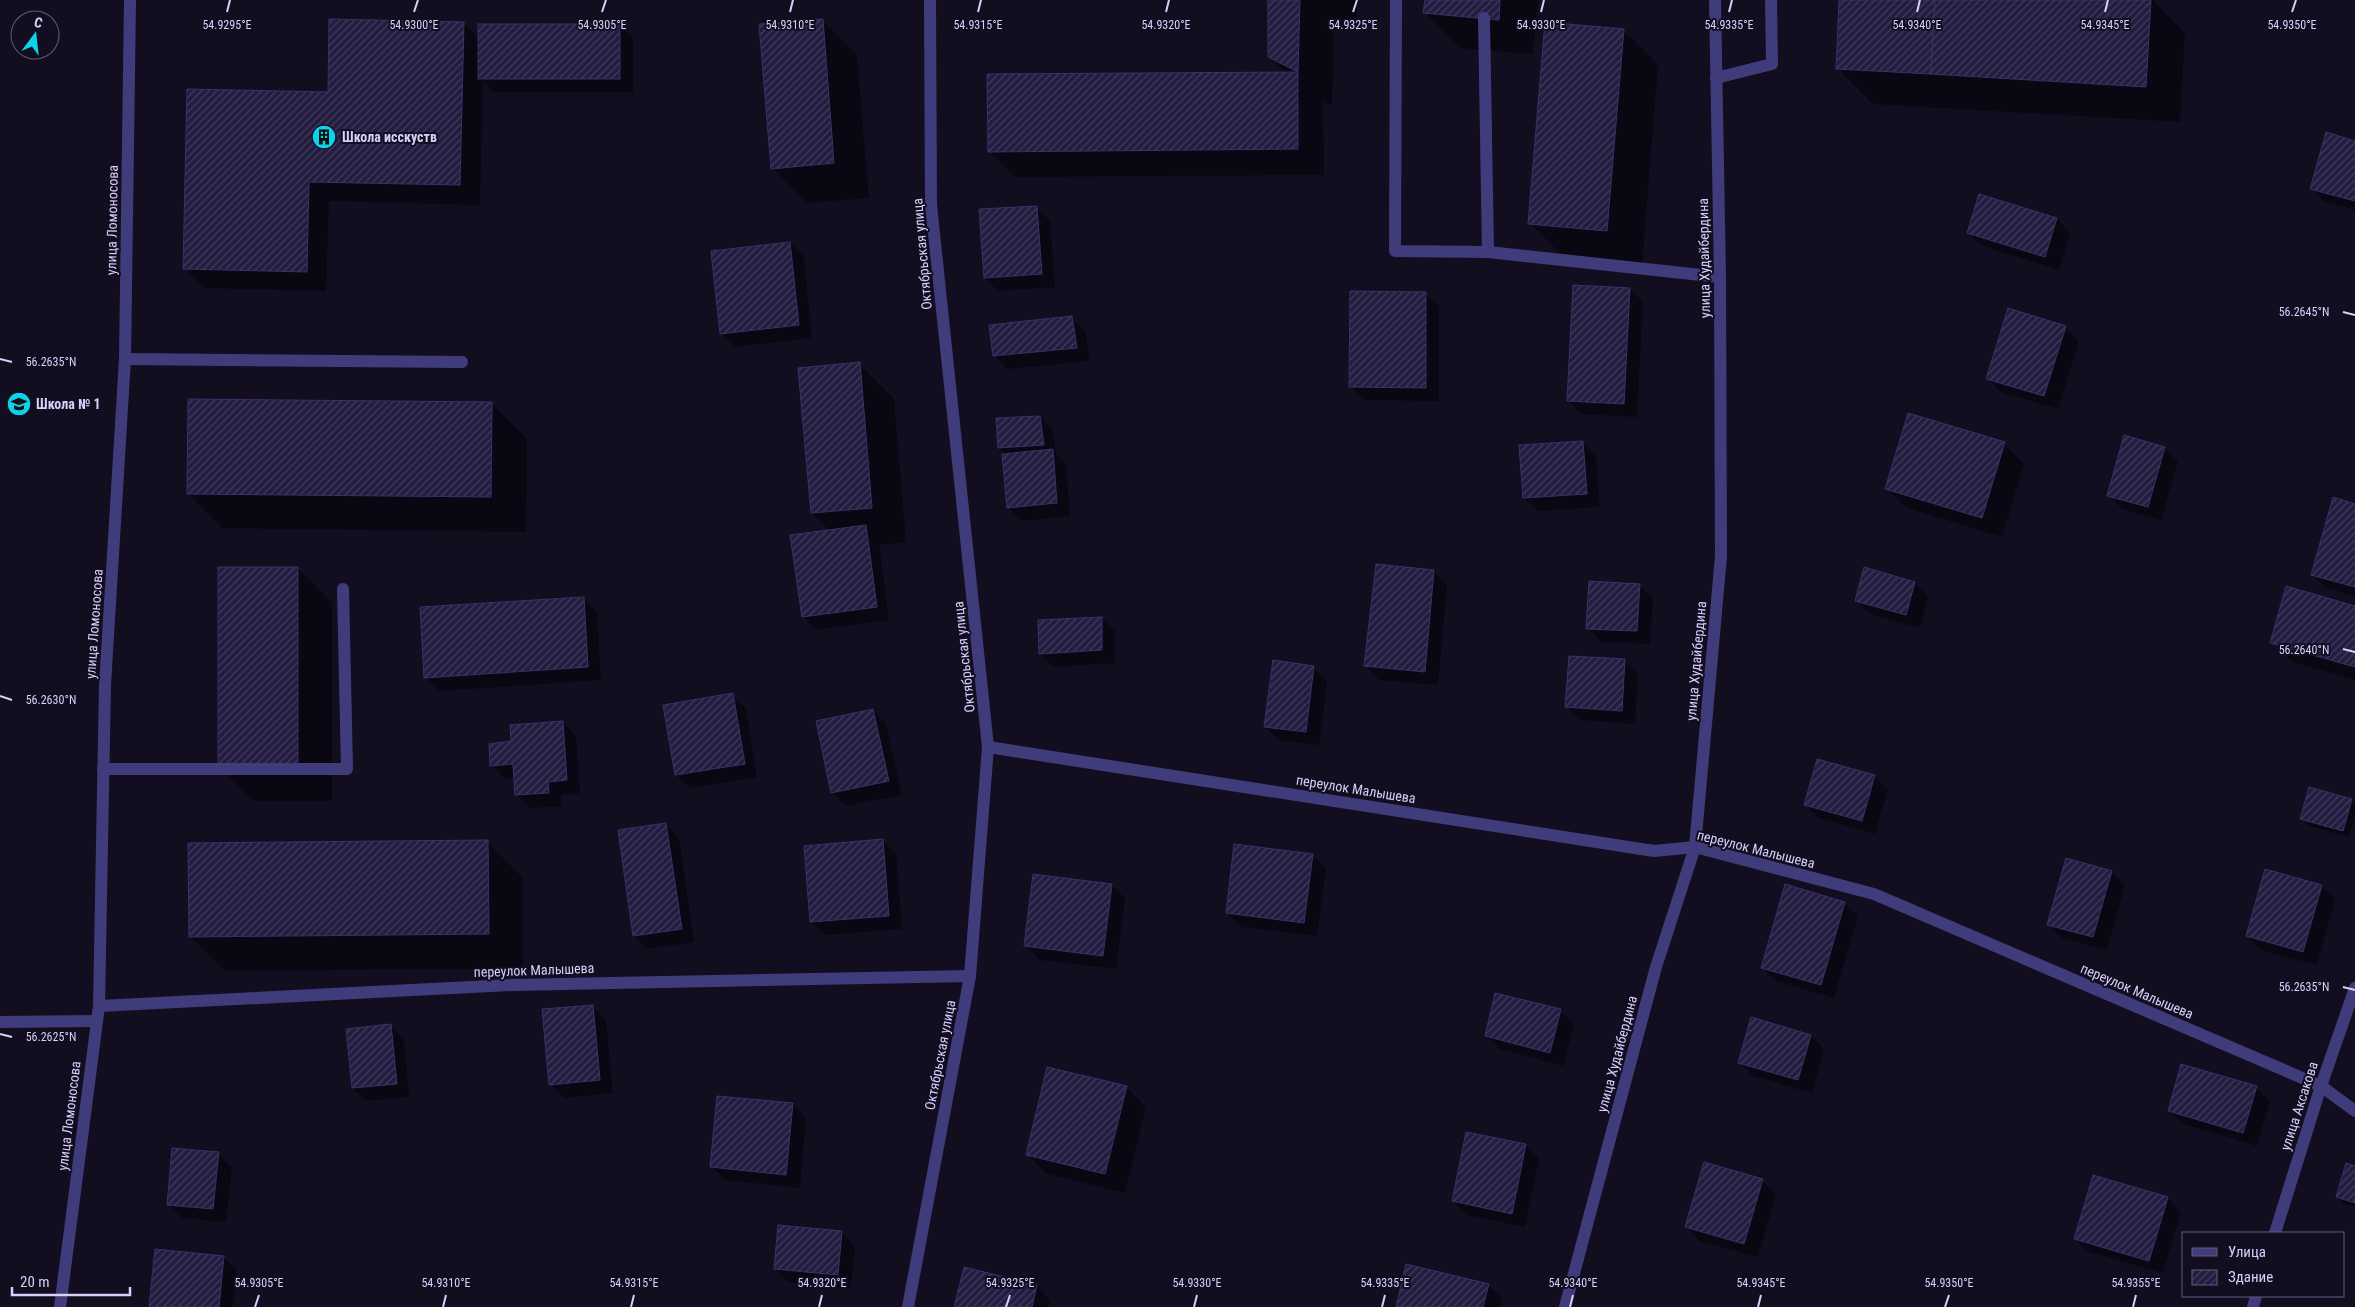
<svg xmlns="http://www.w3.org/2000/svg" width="2355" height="1307" font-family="'Roboto Condensed',sans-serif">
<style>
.shadow{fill:#0007}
.building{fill:url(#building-hatch);stroke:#3c2f6a}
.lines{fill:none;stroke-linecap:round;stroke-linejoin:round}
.service{stroke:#403c7c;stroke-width:12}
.minor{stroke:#403c7c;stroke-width:12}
.tertiary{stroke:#403c7c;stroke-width:12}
.ticks{fill:none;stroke:#d6d0fc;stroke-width:2}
.labels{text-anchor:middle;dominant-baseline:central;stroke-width:4;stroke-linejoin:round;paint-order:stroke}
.poi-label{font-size:14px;font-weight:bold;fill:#d6d0fc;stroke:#120e20;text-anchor:start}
.street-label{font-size:14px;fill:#d6d0fc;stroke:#120e20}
.ticks-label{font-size:12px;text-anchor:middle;fill:#d6d0fc;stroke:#120e20;stroke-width:4;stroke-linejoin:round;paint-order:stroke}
</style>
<defs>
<pattern id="building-hatch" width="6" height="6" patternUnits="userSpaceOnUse" patternTransform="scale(1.25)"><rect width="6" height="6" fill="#231c40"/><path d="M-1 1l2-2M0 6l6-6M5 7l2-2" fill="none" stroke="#423c5c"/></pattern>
</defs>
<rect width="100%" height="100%" fill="#120e20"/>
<g class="shadow">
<path d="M1269,0H1357V28L1334,21L1332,106L1323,101L1324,175L1015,177L989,151L1286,73L1269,57Z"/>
<path d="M1426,0H1538L1533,54L1460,48L1425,13Z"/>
<path d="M1841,0H2153L2185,33L2180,122L1873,104L1838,69Z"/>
<path d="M822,20L857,55L869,198L807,203L773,168Z"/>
<path d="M463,23L479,39L619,25L633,38V92H493L483,82L480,205L329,201L326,291L205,288L185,268Z"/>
<path d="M1623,30L1658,65L1642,265L1565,258L1530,223Z"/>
<path d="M2355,142V210L2325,202L2311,188Z"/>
<path d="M1037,208L1050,221L1055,287L998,291L985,278Z"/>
<path d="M2057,219L2070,233L2059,270L1982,246L1968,232Z"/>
<path d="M790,243L804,257L812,338L734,347L721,333Z"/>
<path d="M1630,289L1643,302L1637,417L1581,414L1568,400Z"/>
<path d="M1425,293L1439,307V401L1364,400L1350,386Z"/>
<path d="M1071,317L1085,331L1090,361L1008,369L994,355Z"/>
<path d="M2065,327L2079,341L2058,409L2001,392L1987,378Z"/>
<path d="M859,364L894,399L906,542L879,545L889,620L816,630L803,616L830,531L812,513Z"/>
<path d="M492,404L527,439L526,532L223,528L188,493Z"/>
<path d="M1040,417L1053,430L1056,454L1066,464L1070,516L1021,521L1008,507L1006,455L999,448Z"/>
<path d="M1582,442L1596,456L1600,507L1538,511L1524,498Z"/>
<path d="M2004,444L2024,464L2002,537L1907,508L1887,488Z"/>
<path d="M2164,448L2178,462L2161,520L2122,509L2109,495Z"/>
<path d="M2355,505V596L2326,588L2312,575Z"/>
<path d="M298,568L332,603V801H254L219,766Z"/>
<path d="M1865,569L1915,583L1928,597L1920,628L1870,614L1856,600Z"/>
<path d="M1433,571L1447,585L1438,685L1379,680L1366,666Z"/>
<path d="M1639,585L1653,598L1650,644L1601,642L1588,628Z"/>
<path d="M583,598L597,612L601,680L439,691L425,677Z"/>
<path d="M2355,607V680L2292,662L2272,642Z"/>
<path d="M1101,618L1115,632V663L1054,667L1040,654Z"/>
<path d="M1625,661L1638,674L1635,724L1580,720L1567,706Z"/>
<path d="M1313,668L1327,681L1319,745L1279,740L1265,727Z"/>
<path d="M732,695L746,708L757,777L690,788L676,775Z"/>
<path d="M873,710L886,724L902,795L846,806L832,793Z"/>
<path d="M563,722L576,736L580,793L561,795L562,806L530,808L516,795L515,778L505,779L492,765L512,743Z"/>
<path d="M1874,776L1888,790L1875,834L1819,818L1806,805Z"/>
<path d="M2351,800L2355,804V817L2349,837L2308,826L2302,819Z"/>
<path d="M666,825L679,838L694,942L647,949L634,935Z"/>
<path d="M882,840L896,854L902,929L825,935L811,922Z"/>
<path d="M487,842L522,877L523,968L225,971L190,936Z"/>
<path d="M1312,855L1326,868L1317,936L1241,927L1227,913Z"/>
<path d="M2111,872L2125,885L2107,950L2062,938L2048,925Z"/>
<path d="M1111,885L1125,898L1116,969L1039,960L1026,946Z"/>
<path d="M2322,886L2335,899L2317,965L2261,950L2247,936Z"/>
<path d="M1844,903L1858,916L1834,998L1776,981L1762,967Z"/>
<path d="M592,1006L606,1020L613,1093L564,1098L550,1084Z"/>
<path d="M1560,1010L1574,1024L1563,1066L1500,1049L1486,1036Z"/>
<path d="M390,1026L404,1039L409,1097L366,1101L353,1088Z"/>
<path d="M1811,1036L1824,1049L1812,1093L1753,1076L1739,1062Z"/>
<path d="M1126,1087L1146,1107L1125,1193L1047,1174L1027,1154Z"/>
<path d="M2256,1088L2270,1101L2257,1146L2183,1124L2169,1111Z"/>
<path d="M793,1104L806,1118L800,1188L725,1180L712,1167Z"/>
<path d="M1526,1146L1539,1159L1525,1227L1467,1215L1453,1201Z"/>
<path d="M218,1154L232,1167L226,1222L182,1218L168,1204Z"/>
<path d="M2355,1167V1207L2344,1204L2338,1197Z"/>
<path d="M1762,1181L1776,1194L1758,1257L1700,1241L1686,1227Z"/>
<path d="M2167,1198L2181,1212L2163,1273L2089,1252L2075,1239Z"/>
<path d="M841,1232L855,1246L851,1288L788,1282L775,1269Z"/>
<path d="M223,1257L237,1270L233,1307H150Z"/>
<path d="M965,1269L1037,1286L1050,1300L1049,1307H955Z"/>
<path d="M1488,1285L1502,1298L1500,1307H1397Z"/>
</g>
<g class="building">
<path d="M1268,0H1300L1298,72L1268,57Z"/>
<path d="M1425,0H1500L1499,20L1423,13Z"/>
<path d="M1839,0H1935L1931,74L1836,69Z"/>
<path d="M1935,0H2151L2146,87L1931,74Z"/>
<path d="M329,19L464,22L460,185L309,182L307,272L183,269L187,89L328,92Z"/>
<path d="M823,19L834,163L771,169L759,24Z"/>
<path d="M1545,22L1624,29L1607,231L1528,224Z"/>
<rect x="478" y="24" width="142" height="55"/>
<path d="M1298,72V149L988,152L987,74Z"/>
<path d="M2326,132L2355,141V201L2310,189Z"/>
<path d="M1979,194L2057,218L2045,257L1967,233Z"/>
<path d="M1037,206L1042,274L984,278L979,209Z"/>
<path d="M790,242L799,325L720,334L711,251Z"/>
<path d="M1573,285L1630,288L1624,404L1567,401Z"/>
<path d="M1350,291L1426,292V388L1349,387Z"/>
<path d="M2008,308L2066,326L2044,396L1986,379Z"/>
<path d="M1072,316L1077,348L993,356L989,325Z"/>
<path d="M860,362L872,508L811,513L798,368Z"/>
<path d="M188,399L492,402L491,497L187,494Z"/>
<path d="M1908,413L2005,442L1982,518L1885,489Z"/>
<path d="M1040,416L1044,445L998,448L996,418Z"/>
<path d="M2124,435L2165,447L2148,507L2107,496Z"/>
<path d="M1583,441L1587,494L1523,498L1519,445Z"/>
<path d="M1053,449L1057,503L1007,508L1002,454Z"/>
<path d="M2333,497L2355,504V587L2311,575Z"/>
<path d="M866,525L877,607L802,617L790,535Z"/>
<path d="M1376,564L1434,570L1425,672L1364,666Z"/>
<path d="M218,567H298V767L218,766Z"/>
<path d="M1864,567L1915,582L1906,615L1855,601Z"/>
<path d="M1589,581L1640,584L1637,631L1586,629Z"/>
<path d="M2286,586L2355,606V667L2270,643Z"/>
<path d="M584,597L588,667L424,678L420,607Z"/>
<path d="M1102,617V650L1039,654L1038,620Z"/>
<path d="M1569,656L1625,659L1622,711L1565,707Z"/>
<path d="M1273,660L1314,666L1306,732L1264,727Z"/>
<path d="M733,693L745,764L675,775L663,705Z"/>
<path d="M873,709L889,781L831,793L816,721Z"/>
<path d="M563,721L567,780L548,782L549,793L515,795L513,764L490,766L489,744L511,741L510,725Z"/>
<path d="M1817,759L1875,775L1862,821L1804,805Z"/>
<path d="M2309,787L2352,799L2343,831L2300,819Z"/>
<path d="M666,823L682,929L633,936L618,830Z"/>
<path d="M883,839L889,916L810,922L804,846Z"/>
<path d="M488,840L489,934L189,937L188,843Z"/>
<path d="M1234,844L1313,854L1304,923L1226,913Z"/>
<path d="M2066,858L2112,871L2093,937L2047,925Z"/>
<path d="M2265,869L2322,885L2303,952L2246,936Z"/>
<path d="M1033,874L1112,884L1103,956L1024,946Z"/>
<path d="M1785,884L1845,902L1821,985L1761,968Z"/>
<path d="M1495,993L1561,1009L1550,1053L1485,1036Z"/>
<path d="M593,1005L600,1080L549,1085L542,1009Z"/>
<path d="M1751,1017L1811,1035L1798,1080L1738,1063Z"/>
<path d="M391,1024L397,1084L352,1088L346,1029Z"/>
<path d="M2181,1064L2257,1086L2243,1133L2168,1111Z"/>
<path d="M1047,1067L1127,1086L1105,1174L1026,1155Z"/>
<path d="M717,1096L793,1103L786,1175L710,1167Z"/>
<path d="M1466,1132L1526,1144L1512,1214L1452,1201Z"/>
<path d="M172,1148L219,1152L213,1209L167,1205Z"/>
<path d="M1704,1162L1763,1179L1744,1244L1685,1227Z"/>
<path d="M2346,1163L2355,1166V1203L2336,1197Z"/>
<path d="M2093,1175L2168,1197L2149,1261L2074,1239Z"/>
<path d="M778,1225L842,1231L838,1275L774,1269Z"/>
<path d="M155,1249L224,1256L219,1307H149Z"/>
<path d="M1406,1264L1489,1284L1483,1307H1396Z"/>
<path d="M964,1267L1037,1285L1032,1307H954Z"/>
</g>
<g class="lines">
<g class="service">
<path d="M1396,0L1395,251L1488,252L1720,277"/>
<path d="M1484,18L1488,252"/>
<path d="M1716,78L1772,64L1771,0"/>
<path d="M125,359L462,362"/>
<path d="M103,769H347L343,589"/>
</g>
<g class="minor">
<path d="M988,747L1654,851L1695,847L1874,894L2321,1086L2355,1111"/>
<path d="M99,1006L512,985L970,976"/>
<path d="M0,1022L96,1021"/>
<path d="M2275,1233L2321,1086L2355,988"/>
<path d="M60,1307L99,1006L105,685L125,359L130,0"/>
<path d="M908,1307L970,976L988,747L931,205L930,0"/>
<path d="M2253,1307L2256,1296"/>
</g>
<path class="tertiary" d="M1565,1307L1656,967L1695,847L1721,556L1720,277L1715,0"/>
</g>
<path class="ticks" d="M227,12L230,0M414,12L418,0M602,12L606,0M790,12L793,0M978,12L981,0M1166,12L1169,0M1353,12L1357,0M1541,12L1544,0M1729,12L1732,0M1917,12L1920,0M2105,12L2108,0M2292,12L2296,0M2343,312L2355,315M0,359L12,362M2343,649L2355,652M0,696L12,700M2343,987L2355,990M0,1034L12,1037M255,1307L259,1295M443,1307L446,1295M631,1307L634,1295M819,1307L822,1295M1006,1307L1010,1295M1194,1307L1197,1295M1382,1307L1385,1295M1570,1307L1573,1295M1758,1307L1761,1295M1945,1307L1949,1295M2133,1307L2136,1295"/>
<defs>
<g id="building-disc" transform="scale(1.25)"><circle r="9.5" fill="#0ed1ea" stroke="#120e20"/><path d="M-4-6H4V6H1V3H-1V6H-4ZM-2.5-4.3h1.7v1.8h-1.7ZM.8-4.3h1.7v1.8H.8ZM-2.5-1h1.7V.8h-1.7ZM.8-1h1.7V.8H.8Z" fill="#111"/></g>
<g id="school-disc" transform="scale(1.25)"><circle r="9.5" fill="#0ed1ea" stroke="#120e20"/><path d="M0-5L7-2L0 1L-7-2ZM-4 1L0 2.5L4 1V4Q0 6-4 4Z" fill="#111"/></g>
</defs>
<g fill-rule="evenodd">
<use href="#building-disc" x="324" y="137"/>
<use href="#school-disc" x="19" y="404"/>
</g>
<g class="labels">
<g class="poi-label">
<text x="342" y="137">Школа исскуств</text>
<text x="36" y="404">Школа № 1</text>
</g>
<g class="street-label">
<text transform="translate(112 220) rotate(-89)">улица Ломоносова</text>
<text transform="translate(922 254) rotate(-95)">Октябрьская улица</text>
<text transform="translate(1704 258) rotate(-91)">улица Худайбердина</text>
<text transform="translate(94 624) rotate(-86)">улица Ломоносова</text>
<text transform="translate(964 657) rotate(-96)">Октябрьская улица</text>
<text transform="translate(1696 661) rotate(-85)">улица Худайбердина</text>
<text transform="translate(1356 789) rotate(9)">переулок Малышева</text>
<text transform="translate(1756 849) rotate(14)">переулок Малышева</text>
<text transform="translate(534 970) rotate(-2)">переулок Малышева</text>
<text transform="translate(2137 991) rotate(23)">переулок Малышева</text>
<text transform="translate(1617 1054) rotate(-75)">улица Худайбердина</text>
<text transform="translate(940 1055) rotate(-79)">Октябрьская улица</text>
<text transform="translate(2299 1106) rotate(-72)">улица Аксакова</text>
<text transform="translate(69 1116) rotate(-83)">улица Ломоносова</text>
</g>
</g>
<g class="ticks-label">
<text x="227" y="29">54.9295°E</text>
<text x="414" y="29">54.9300°E</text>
<text x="602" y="29">54.9305°E</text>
<text x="790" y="29">54.9310°E</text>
<text x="978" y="29">54.9315°E</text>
<text x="1166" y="29">54.9320°E</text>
<text x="1353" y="29">54.9325°E</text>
<text x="1541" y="29">54.9330°E</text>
<text x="1729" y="29">54.9335°E</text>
<text x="1917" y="29">54.9340°E</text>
<text x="2105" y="29">54.9345°E</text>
<text x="2292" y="29">54.9350°E</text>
<text x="2304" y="316">56.2645°N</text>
<text x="51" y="366">56.2635°N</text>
<text x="2304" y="654">56.2640°N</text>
<text x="51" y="704">56.2630°N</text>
<text x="2304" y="991">56.2635°N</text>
<text x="51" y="1041">56.2625°N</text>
<text x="259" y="1287">54.9305°E</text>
<text x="446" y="1287">54.9310°E</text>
<text x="634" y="1287">54.9315°E</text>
<text x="822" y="1287">54.9320°E</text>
<text x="1010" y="1287">54.9325°E</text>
<text x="1197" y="1287">54.9330°E</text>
<text x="1385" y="1287">54.9335°E</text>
<text x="1573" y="1287">54.9340°E</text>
<text x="1761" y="1287">54.9345°E</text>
<text x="1949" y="1287">54.9350°E</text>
<text x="2136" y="1287">54.9355°E</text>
</g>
<rect x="2182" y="1232" width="162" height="65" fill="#120e20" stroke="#605c78"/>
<rect x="2192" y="1248" width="25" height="8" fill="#403c7c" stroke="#605c78"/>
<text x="2228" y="1257" font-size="15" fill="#d6d0fc">Улица</text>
<rect x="2192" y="1270" width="25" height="15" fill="url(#building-hatch)" stroke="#605c78"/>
<text x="2228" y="1282" font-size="15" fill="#d6d0fc">Здание</text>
<g transform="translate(35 35) rotate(15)"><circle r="24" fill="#120e20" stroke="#605c78"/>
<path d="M0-4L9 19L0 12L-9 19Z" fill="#0ed1ea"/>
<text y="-8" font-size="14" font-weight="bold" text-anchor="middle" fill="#d6d0fc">С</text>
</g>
<path d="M12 1287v8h118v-8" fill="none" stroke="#d6d0fc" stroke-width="2.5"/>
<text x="20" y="1287" font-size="15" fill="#d6d0fc" stroke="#120e20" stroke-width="4" paint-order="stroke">20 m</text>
</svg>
